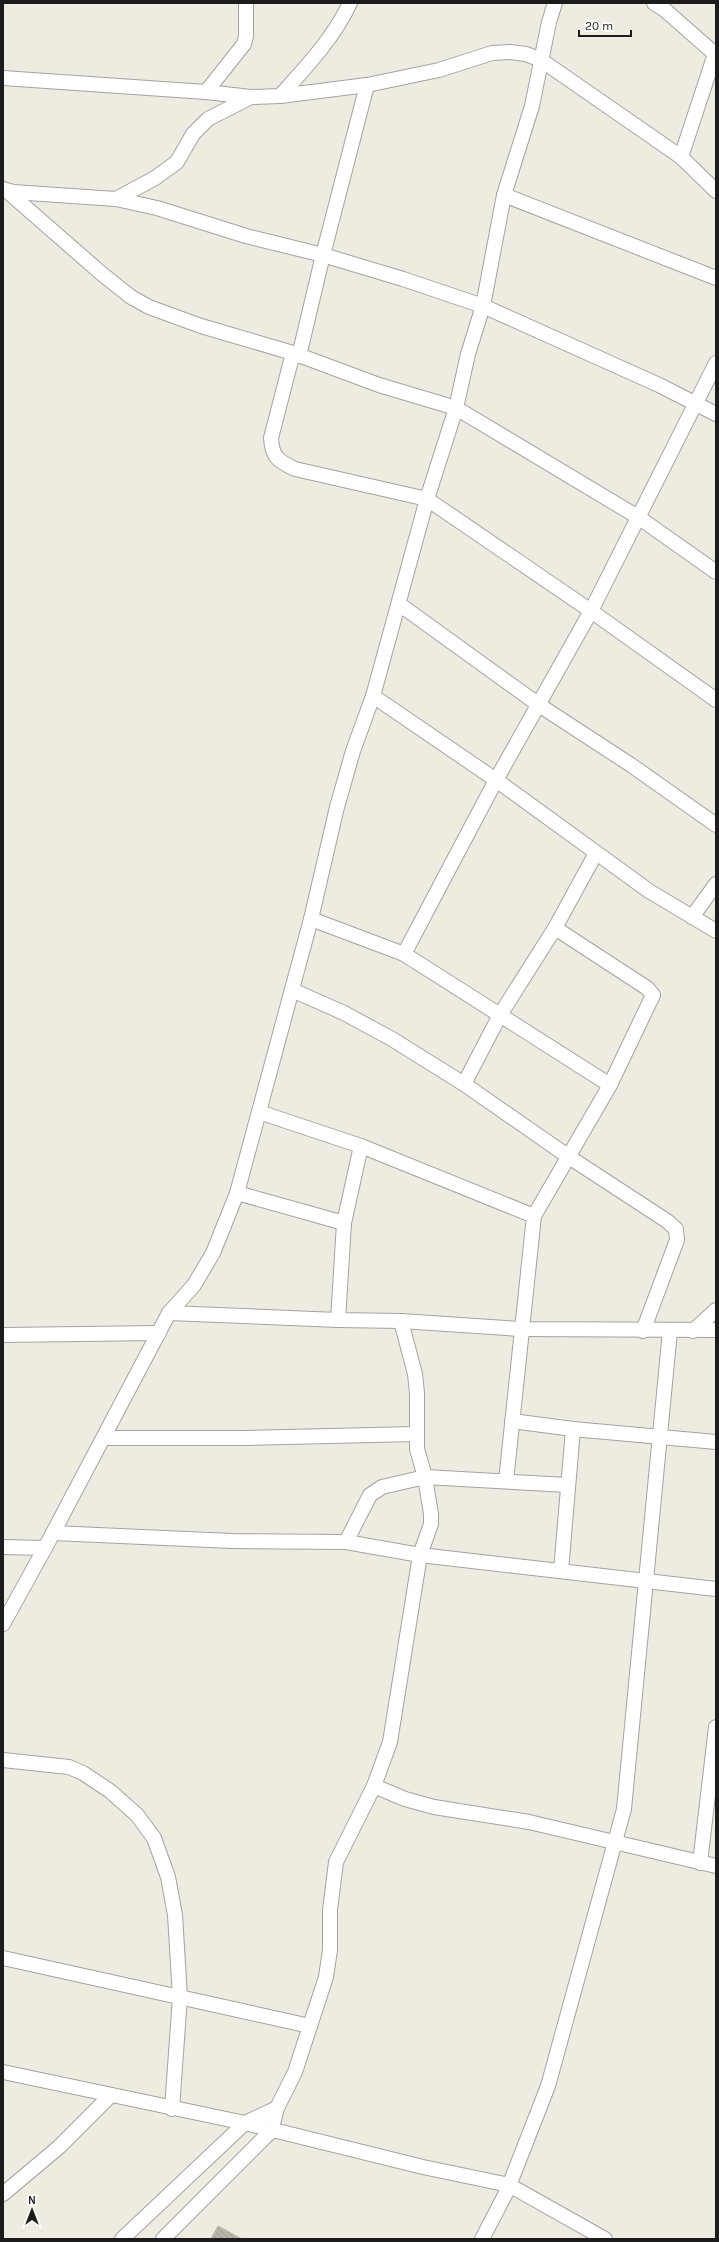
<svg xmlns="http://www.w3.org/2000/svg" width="719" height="2242" font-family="Karla,sans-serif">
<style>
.building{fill:url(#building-back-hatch);stroke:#c0b6a3}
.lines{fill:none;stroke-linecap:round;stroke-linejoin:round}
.street-casing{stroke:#a3a3a3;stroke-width:16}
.street{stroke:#fff;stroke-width:14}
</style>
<defs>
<pattern id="building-back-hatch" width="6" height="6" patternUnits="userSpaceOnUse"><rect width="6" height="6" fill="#bab5aa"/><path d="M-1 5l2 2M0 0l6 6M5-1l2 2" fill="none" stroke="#9f9b92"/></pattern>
</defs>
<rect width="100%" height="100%" fill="#eeece0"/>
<path class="building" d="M218,2226L242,2239H211Z"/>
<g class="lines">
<g class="street-casing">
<g id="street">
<path d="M654,3L665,10L715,54L681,157"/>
<path d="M3,78L206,92L251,97L280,96L367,85L439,70L492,53L510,52L526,54L541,60L681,157L716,191"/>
<path d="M206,92L244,44L246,36V3"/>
<path d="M280,96C306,67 333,39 350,3"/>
<path d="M3,189L13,192L116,199L157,208L246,236L323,255L403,279L483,306L659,385L716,414"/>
<path d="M7,191L102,274L131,297L149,307L201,326L293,353L379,385L456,408L638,517L716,572"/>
<path d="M504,195L716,278"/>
<path d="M116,199L155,178L177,162L193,134L208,119L251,97"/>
<path d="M293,353L271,438C272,457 278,461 295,469L427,499L591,611L716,700"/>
<path d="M299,356L323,255L367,85"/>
<path d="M399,604L539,705L631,765L716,825"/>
<path d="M373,696L496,780L649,891L716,931"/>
<path d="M692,917L716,884"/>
<path d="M311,919L404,954L610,1085"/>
<path d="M404,954L496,780L591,611L716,363"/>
<path d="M292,990L344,1013L392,1039L464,1084L569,1157L667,1221L676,1229L677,1240L643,1331"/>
<path d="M464,1084L500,1015L555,928L596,853"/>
<path d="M259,1112L361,1146L534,1216"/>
<path d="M237,1193L344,1223"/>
<path d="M169,1313L338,1320L401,1321L520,1329L716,1330"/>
<path d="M338,1320L344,1223L361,1146"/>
<path d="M401,1321L415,1374L417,1393V1449L425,1477L431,1514V1524L420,1555L716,1589"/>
<path d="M693,1331L716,1310"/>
<path d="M3,1335L159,1333"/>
<path d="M512,1421L573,1429L716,1442"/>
<path d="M104,1438H246L416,1434"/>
<path d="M506,1481L534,1216L610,1085L653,995L647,988L555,928"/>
<path d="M53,1533L232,1541L346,1542L420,1555L390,1742L374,1786L336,1862L330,1910V1950L326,1977L295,2072L277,2108L271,2131L163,2239"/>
<path d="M346,1542L370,1495L382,1487L425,1477L568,1485"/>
<path d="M3,1547L45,1548"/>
<path d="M561,1571L573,1429"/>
<path d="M3,1624L45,1548L169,1313L194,1285L213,1253L237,1193L311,919L337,807L353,751L373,696L427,499L456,408L468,354L483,306L504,195L532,106L549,22L555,3"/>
<path d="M3,1760L69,1767L83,1773L110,1791L137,1815L154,1838L168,1877L175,1915L180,1997L172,2109"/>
<path d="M374,1786L405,1799L434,1807L529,1822L716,1866"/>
<path d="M700,1863L716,1727"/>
<path d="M3,1958L310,2026"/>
<path d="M3,2072L245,2123L423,2167L509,2185L605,2239"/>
<path d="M3,2194L59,2147L111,2095"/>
<path d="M122,2239L245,2123L277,2108"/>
<path d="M482,2239L507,2191L548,2086L624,1809L670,1331"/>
</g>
</g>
<use href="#street" class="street"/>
</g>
<rect width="719" height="2242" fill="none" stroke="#1c1c1c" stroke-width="8"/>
<g transform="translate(32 2210)" stroke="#ffffff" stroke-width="3" paint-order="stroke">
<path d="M0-3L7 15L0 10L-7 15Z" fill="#1c1c1c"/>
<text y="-6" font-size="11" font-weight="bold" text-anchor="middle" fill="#1c1c1c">N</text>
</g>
<path d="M579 30v6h52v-6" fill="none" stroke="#1c1c1c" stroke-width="2"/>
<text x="585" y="30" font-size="12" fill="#1c1c1c" stroke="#ffffff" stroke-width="3" paint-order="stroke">20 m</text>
</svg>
